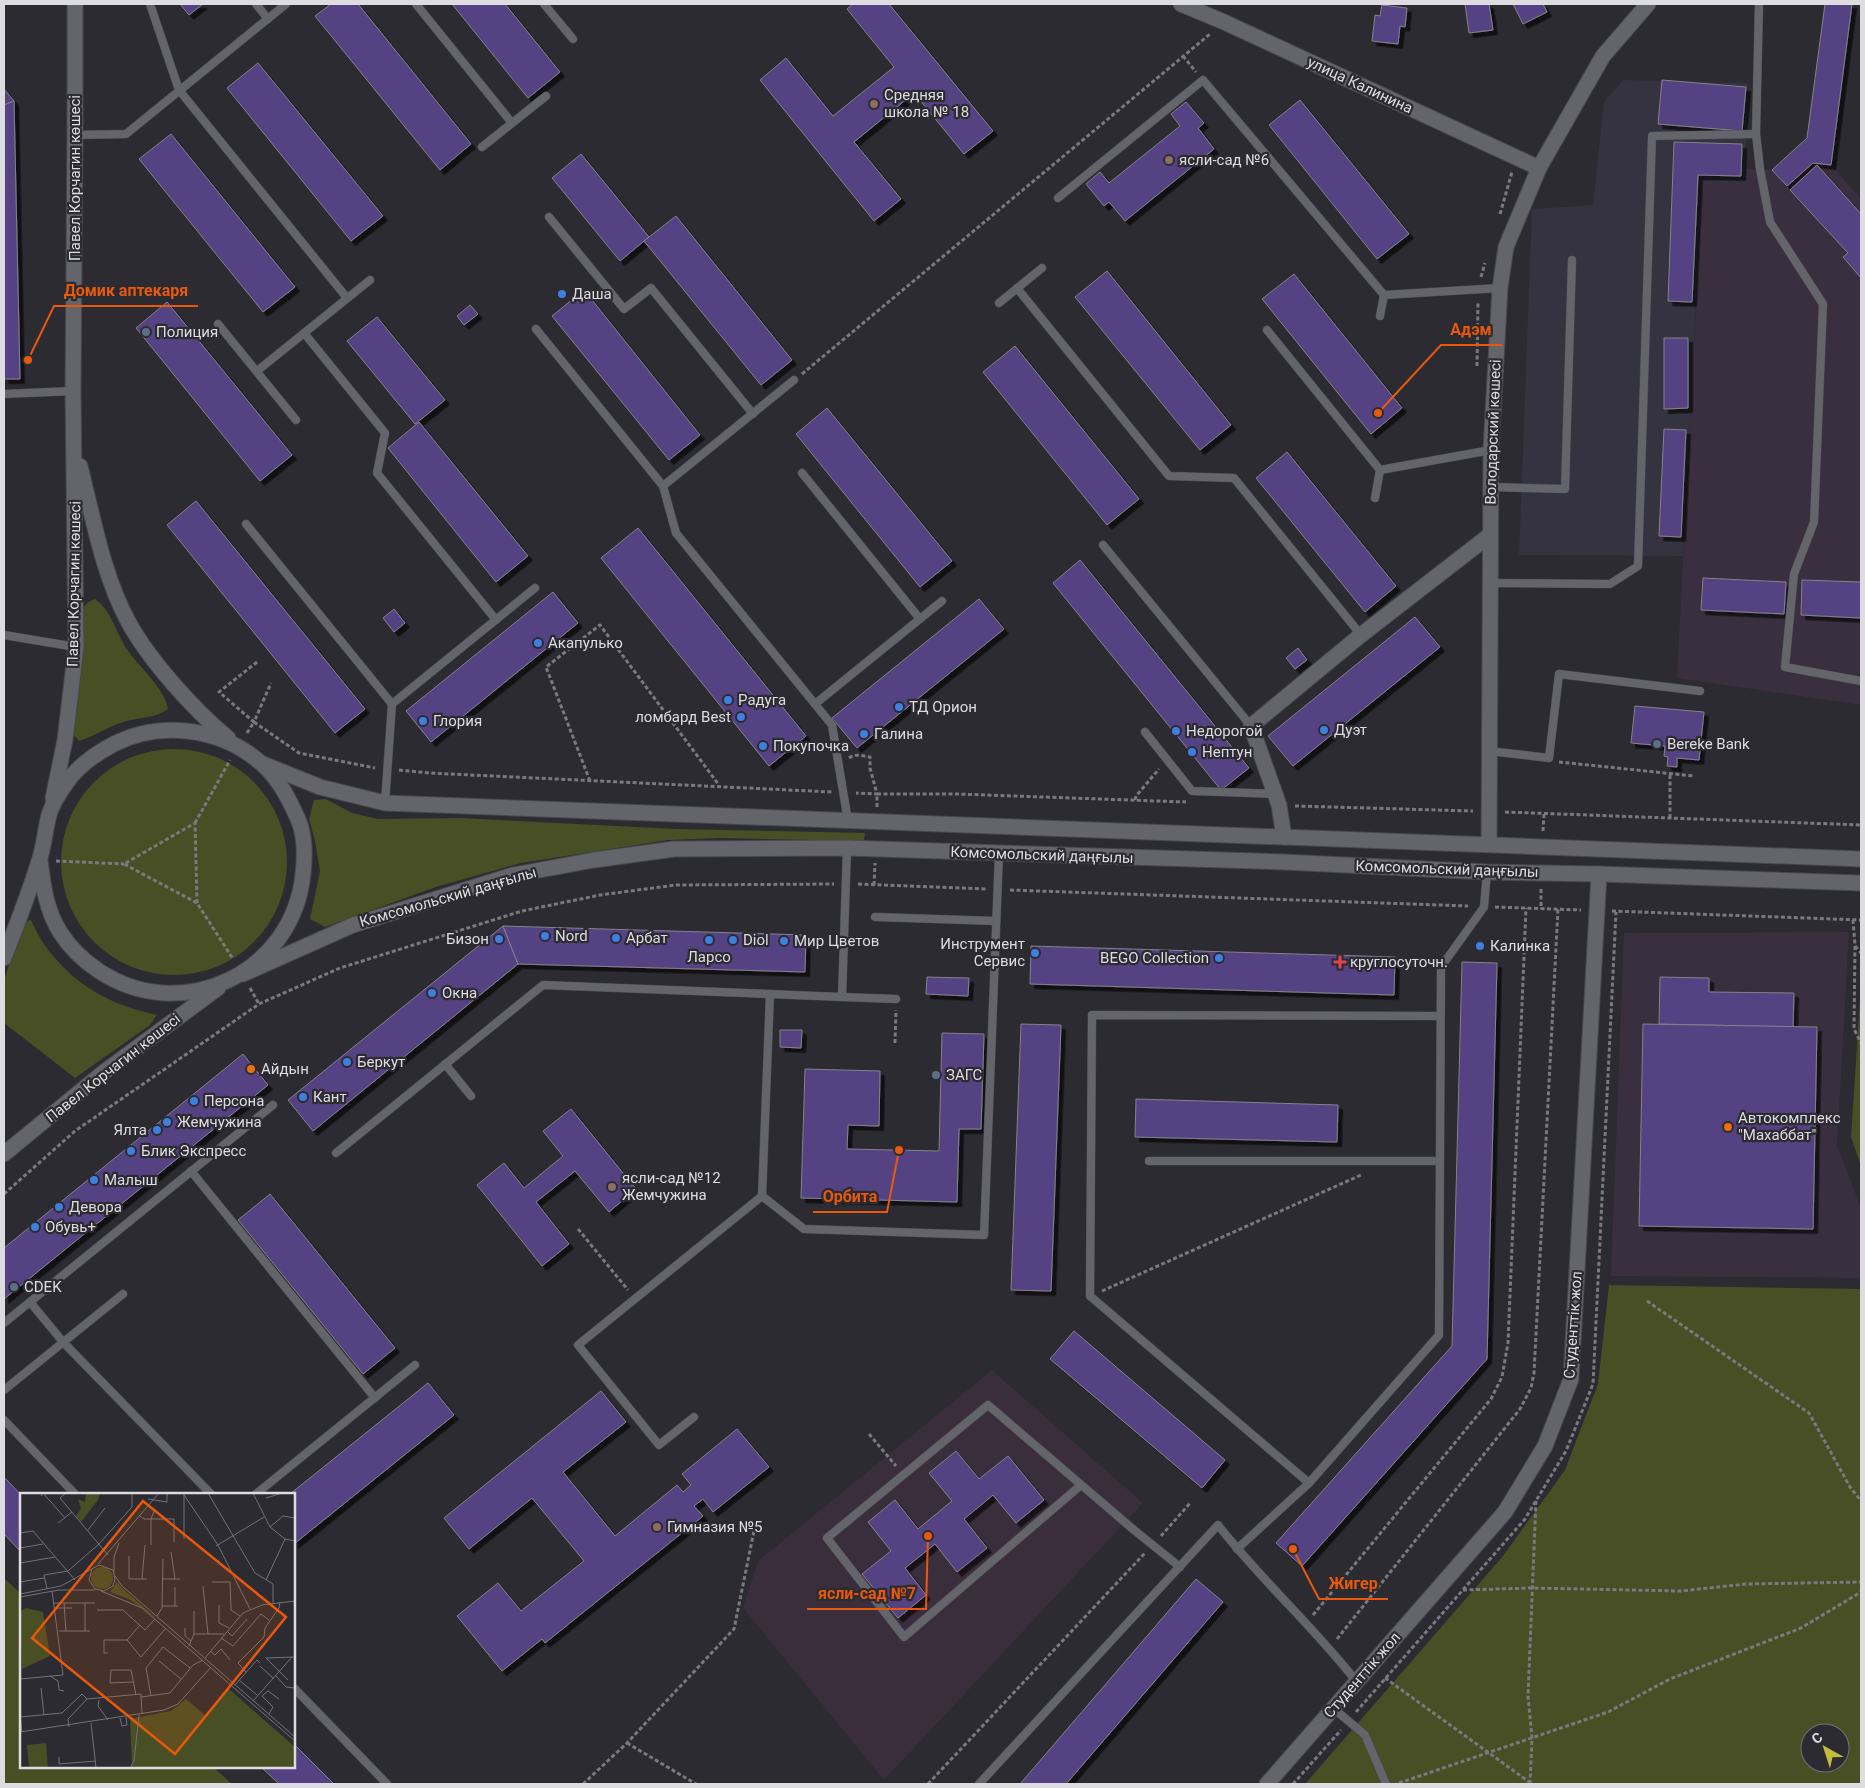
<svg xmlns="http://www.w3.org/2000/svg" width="1865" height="1788" font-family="Roboto,sans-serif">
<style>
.commercial{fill:#392f3e}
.built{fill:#34333f}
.education{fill:#3b2e3c}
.green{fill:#484f25;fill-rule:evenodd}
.building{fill:#544382;stroke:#838289;filter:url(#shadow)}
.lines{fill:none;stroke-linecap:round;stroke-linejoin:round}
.lane-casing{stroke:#48474d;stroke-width:9}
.street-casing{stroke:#48474d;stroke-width:17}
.secondary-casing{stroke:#48474d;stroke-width:17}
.path{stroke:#7a797f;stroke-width:3;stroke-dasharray:4 2.5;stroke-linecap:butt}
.lane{stroke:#64646b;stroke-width:8}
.street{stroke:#64646b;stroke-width:15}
.secondary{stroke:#64646b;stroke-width:15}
.education-dot{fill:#8d6e63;stroke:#2b2b31;stroke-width:2}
.shop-dot{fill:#3f7fe0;stroke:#2b2b31;stroke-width:2}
.service-dot{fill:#5c6f8a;stroke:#2b2b31;stroke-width:2}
.health-dot{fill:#e0444e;stroke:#2b2b31;stroke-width:2}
.food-dot{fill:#e8710a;stroke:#2b2b31;stroke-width:2}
.labels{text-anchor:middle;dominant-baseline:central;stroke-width:4.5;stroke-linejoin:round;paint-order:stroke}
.street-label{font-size:15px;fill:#dddce1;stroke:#2b2b31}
.poi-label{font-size:15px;fill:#dddce1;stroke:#2b2b31;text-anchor:start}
.inset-road{fill:none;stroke:#727277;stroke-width:1}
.view{fill:#e8590c;fill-opacity:0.15;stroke:#e8590c;stroke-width:2.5}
.inset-edge{fill:none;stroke:#dddce1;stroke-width:2.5}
.leader{fill:none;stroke:#e8590c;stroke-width:2}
.callout-dot{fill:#e8590c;stroke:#2b2b31;stroke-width:2}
.callout-label{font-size:16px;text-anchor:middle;font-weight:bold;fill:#e8590c;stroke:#2b2b31;stroke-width:4.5;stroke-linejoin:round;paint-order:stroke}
</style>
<defs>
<filter id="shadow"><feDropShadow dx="4.5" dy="4.5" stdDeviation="0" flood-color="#0009"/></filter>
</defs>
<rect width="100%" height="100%" fill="#2b2b31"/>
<g class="commercial">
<path d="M1813,163L1831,165L1861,199V705L1677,678L1702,183H1744L1745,169L1772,170L1787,186Z"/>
<path d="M1849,932L1837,1145L1861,1208V1278L1611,1276L1624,933Z"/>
</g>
<path class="built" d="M1623,80L1748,83L1745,183H1702L1683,556L1519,555L1532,209L1593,205L1604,102Z"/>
<path class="education" d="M992,1370L1143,1503L884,1780L743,1608L758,1561Z"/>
<g class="green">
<path d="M95,599C111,610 116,632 126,648C138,666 165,688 168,709C156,718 141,717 127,721C110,725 96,736 79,741L72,733L81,653L83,608L88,602Z"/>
<circle cx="174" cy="862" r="113"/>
<path d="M326,799L352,813L378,819L461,818L676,829L865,833L864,841L720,838L668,840L521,863L436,887L325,927L310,919L320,871L315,841L309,819L314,800Z"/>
<path d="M31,920C35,928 39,937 44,944C73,985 108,1004 157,1015L150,1025L75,1078L4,1023V981L22,922Z"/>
<path d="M1861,984V1166L1851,1137Z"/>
<path d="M1609,1285L1861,1289V1784H1305L1503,1556L1565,1470L1598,1384ZM1810,1733H1840V1763H1810Z"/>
<path d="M4,1578L21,1594V1767H213L232,1784H4Z"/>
</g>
<g class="building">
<path d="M180,4H203L189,15Z"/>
<path d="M331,4H358L471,144L440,170L315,16Z"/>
<path d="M452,4H505L560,72L528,98Z"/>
<path d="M853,4H889L993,131L964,154L914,93L854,142L901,199L874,221L760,80L786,58L833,116L894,67L847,9Z"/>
<path d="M1465,4H1489L1493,30L1469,33Z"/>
<path d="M1513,4H1543L1547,12L1523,24Z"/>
<path d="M1825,4H1852L1831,165L1813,163L1787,186L1772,170L1807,138Z"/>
<path d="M1382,5L1407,8L1405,27L1400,26L1398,44L1372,41L1375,15L1380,16Z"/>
<path d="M258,63L383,216L351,241L227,88Z"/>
<path d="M1662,80L1746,87L1742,131L1658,124Z"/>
<path d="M4,89L14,101L4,105Z"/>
<path d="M1300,100L1409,234L1377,259L1269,125Z"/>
<path d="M14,101L20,379H4V105Z"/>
<path d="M1186,102L1204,123L1198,128L1214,149L1125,221L1109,202L1104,206L1086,184L1100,172L1109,183L1180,126L1171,114Z"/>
<path d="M171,134L295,287L263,312L139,159Z"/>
<path d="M1674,142L1742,144L1741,176L1698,175L1692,302L1668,301Z"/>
<path d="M581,154L649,237L620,261L552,178Z"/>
<path d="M1817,165L1861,214V278L1843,257L1848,253L1790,190Z"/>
<path d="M676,216L792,360L761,385L644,241Z"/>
<path d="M1107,271L1231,425L1200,450L1075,297Z"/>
<path d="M1294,274L1402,408L1371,434L1262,299Z"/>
<path d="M584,290L700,435L669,460L552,316Z"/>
<path d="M167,302L292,455L260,481L136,328Z"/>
<path d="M470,305L478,314L464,325L457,316Z"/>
<path d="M377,317L445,400L415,424L347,341Z"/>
<path d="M1664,338H1688V408L1664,409Z"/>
<path d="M1015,346L1139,499L1107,525L983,372Z"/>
<path d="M827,408L952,561L920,587L796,434Z"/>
<path d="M419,422L528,556L496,582L388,448Z"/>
<path d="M1664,429L1686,430L1681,537L1659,536Z"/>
<path d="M1287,452L1396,586L1365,612L1256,478Z"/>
<path d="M196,501L365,709L335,733L167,525Z"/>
<path d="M638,528L806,736L769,766L601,558Z"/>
<path d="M1080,560L1249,768L1221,790L1053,583Z"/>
<path d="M1703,578L1786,582L1784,614L1701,610Z"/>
<path d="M1802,580L1861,582V618L1801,615Z"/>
<path d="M553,592L578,623L431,742L406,711Z"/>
<path d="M979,599L1004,629L857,748L832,718Z"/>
<path d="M394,609L405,623L394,632L383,618Z"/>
<path d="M1415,617L1440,647L1293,766L1268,736Z"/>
<path d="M1298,648L1307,660L1295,669L1286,658Z"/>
<path d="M1635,706L1704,712L1699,760L1677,758V767L1667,766L1668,757L1664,756L1665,746L1631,743Z"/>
<path d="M503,926L518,964L313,1131L288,1100Z"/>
<path d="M503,926L806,935L805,972L518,964Z"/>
<path d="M1031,946L1395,957L1394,995L1030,984Z"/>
<path d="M1462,962L1497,963L1487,1359L1302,1566L1276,1543L1452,1346Z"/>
<path d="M927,977L969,978L968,996L926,994Z"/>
<path d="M1660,977L1709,978V992L1794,993L1793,1027L1659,1024Z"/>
<path d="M1021,1024L1061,1025L1051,1291L1011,1290Z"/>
<path d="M1643,1024L1817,1027L1813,1229L1639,1226Z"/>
<path d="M780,1030H802L801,1048L780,1047Z"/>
<path d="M942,1033L984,1034L981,1129H959L957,1202L801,1198L805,1069L880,1071L879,1126L848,1125L847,1149L939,1151Z"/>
<path d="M243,1054L268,1085L4,1299V1248Z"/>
<path d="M1136,1099L1338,1105L1337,1142L1135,1137Z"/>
<path d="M571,1109L636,1189L609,1212L575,1171L536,1202L569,1244L542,1266L477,1185L504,1163L524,1188L563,1156L543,1131Z"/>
<path d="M270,1194L395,1348L363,1374L238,1220Z"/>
<path d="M1074,1331L1225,1460L1202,1488L1050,1359Z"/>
<path d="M428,1383L454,1415L294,1544V1494H290Z"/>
<path d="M601,1391L626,1422L563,1472L615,1536L677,1485L683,1492L691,1485L682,1474L737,1429L769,1467L713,1512L703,1499L694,1506L703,1516L545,1643L542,1639L502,1671L457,1616L498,1583L521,1611L584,1561L532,1498L469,1549L444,1518Z"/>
<path d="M956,1451L979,1479L1008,1456L1044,1500L1016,1523L993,1495L964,1519L987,1548L957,1572L935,1544L905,1568L926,1595L898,1618L862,1574L891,1551L868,1522L895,1500L918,1529L952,1501L929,1473Z"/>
<path d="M4,1477L21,1495V1552L4,1534Z"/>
<path d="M1196,1579L1223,1602L1066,1784H1020Z"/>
<path d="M294,1744L334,1784H279L261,1767H294Z"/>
</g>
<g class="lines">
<g class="lane-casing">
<g id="lane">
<path d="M150,4L179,90L347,298"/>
<path d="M256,4L268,19"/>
<path d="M416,4L512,123"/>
<path d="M544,4L573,39"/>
<path d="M1759,4L1756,134L1760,169L1770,222L1823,304L1814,522L1794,574L1785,667L1861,681"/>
<path d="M75,135L126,134L286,4"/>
<path d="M482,147L546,96"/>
<path d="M1058,198L1203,80L1384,295L1500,288"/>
<path d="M549,217L624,309L651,288L753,414"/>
<path d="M1017,288L1169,476L1234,478L1361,635"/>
<path d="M999,303L1042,268"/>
<path d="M1380,316L1384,295"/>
<path d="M218,324L296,420"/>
<path d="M536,329L663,486L676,533L832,725L848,821"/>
<path d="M1267,330L1380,470L1491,450"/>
<path d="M304,333L385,433L377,473L496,620"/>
<path d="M257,371L370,280"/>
<path d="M4,394L73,391"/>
<path d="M802,473L920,619"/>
<path d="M663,486L794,380"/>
<path d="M1491,487L1565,489L1572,260"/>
<path d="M1375,498L1380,470"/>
<path d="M246,524L392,704L535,588"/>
<path d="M1103,545L1251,726"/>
<path d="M1490,583L1610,584L1638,566L1652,136L1756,134"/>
<path d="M4,635L76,647"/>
<path d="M815,704L942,601"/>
<path d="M1145,732L1192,791L1276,794"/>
<path d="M1489,751L1549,758L1559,674L1700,691"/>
<path d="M385,803L392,704"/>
<path d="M875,917L996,921"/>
<path d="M770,994L762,1196L804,1229L984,1235L999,853"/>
<path d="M842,997L896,999"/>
<path d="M445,1064L471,1096"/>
<path d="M336,1153L543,985L842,997L847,848"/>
<path d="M1149,1161H1439"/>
<path d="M191,1171L375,1398"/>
<path d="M30,1302L63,1342L211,1494"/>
<path d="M4,1323L273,1105"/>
<path d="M4,1390L123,1294"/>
<path d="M694,1417L659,1445L578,1345L762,1196"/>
<path d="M4,1420L75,1494"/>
<path d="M1309,1483L1090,1296L1092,1015L1440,1016"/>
<path d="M1081,1485L904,1637L827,1538L988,1405L1134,1530L1180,1567"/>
<path d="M256,1494L415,1365"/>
<path d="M1237,1549L1309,1483L1439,1335L1441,967L1484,907L1487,872"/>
<path d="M294,1688L387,1784"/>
<path d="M1333,1708L1365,1735L1386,1784"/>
<path d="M979,1784L1218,1525C1261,1580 1313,1626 1356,1681"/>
</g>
</g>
<g class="street-casing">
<g id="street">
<path d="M1181,4L1224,22L1539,168"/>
<path d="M1284,837L1279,805L1251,726L1361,635L1490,535"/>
<path d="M1489,844L1491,450L1500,288L1506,247L1539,168L1603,56L1648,4"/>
<path d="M1267,1784L1505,1512L1545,1446L1571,1379L1599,874"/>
</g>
</g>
<g class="secondary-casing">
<g id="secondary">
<path d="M80,466C93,517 103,576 129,623C150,661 194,710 228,738"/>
<path d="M263,764L320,787L385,803L1861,859"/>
<path d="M53,798L65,740L76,647L73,391L75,135V4"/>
<path d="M4,958C16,926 29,894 39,861C44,847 45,830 49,815C52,804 60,792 67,782C78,766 97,753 114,744C161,720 222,728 262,764C279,779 289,799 298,819C305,835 305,857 303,874C293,973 182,1026 99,971C84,961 70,948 60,932C46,910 43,885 40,860"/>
<path d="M243,974L353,925L513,875L594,860L674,849L847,848L1284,862L1487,872L1599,874L1861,883"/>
<path d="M4,1154L104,1072L218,988"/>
</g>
</g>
<g class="path">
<path d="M1183,56L1196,72"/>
<path d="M1500,214L1512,172"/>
<path d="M1481,277L1485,263"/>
<path d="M1477,366L1478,302"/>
<path d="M802,374L1210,34"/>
<path d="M257,662L219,692L254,722L271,683"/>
<path d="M247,733L254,722L299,753L375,768"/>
<path d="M849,758C855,753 863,756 870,757V768L877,794L856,793"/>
<path d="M1559,762L1694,776"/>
<path d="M399,770L429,773L832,792"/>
<path d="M590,781L546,667L600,625L719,785"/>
<path d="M877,794H957L1186,802"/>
<path d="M1135,800L1136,796L1159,769"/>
<path d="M1295,806L1473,811"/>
<path d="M877,807V793"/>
<path d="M1505,812L1861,825"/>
<path d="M1670,818V774"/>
<path d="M195,823L230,760"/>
<path d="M1543,831L1544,814"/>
<path d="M56,861L124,864"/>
<path d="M858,884L986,889"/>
<path d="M874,885L875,863"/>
<path d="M1541,889V909"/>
<path d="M1010,890L1468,906"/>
<path d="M197,903L195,823L124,864L197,903L233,959"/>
<path d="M1495,907L1581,910"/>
<path d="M1612,911L1861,920"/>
<path d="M1853,920L1855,945L1854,1029L1861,1043"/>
<path d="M1855,946L1861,953"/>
<path d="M250,988L259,1004"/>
<path d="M895,1043L896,1010"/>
<path d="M4,1194L75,1131L259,1004L340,968L522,911L600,895L676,885L834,884"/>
<path d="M578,1229L628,1290"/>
<path d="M1102,1291L1361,1175"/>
<path d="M1647,1301L1809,1413L1850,1487L1861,1501"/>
<path d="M869,1434L896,1466"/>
<path d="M1161,1536L1191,1502"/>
<path d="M1463,1590L1532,1588L1681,1591L1746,1584L1861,1582"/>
<path d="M1313,1615L1491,1399L1502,1377L1508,1343L1526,908"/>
<path d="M1337,1639L1520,1409L1531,1388L1534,1373L1558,909"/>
<path d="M1385,1678L1532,1784"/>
<path d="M1356,1712L1525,1519L1566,1451L1593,1384L1616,912"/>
<path d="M627,1743L696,1784"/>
<path d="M1399,1783L1608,1712L1670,1679L1801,1628L1861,1592"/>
<path d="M583,1784L627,1743L734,1629L754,1531"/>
<path d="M928,1784L1145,1553"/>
<path d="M1293,1784L1341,1730"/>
<path d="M1530,1784L1532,1738L1528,1696L1536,1500"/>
</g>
<use href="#lane" class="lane"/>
<use href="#street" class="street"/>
<use href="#secondary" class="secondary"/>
</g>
<g class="education-dot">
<circle cx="874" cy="104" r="5"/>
<circle cx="1169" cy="160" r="5"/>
<circle cx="612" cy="1187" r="5"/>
<circle cx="657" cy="1527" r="5"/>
</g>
<g class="shop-dot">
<circle cx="562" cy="294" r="5"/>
<circle cx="538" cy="643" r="5"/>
<circle cx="728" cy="700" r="5"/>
<circle cx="899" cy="707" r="5"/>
<circle cx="741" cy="717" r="5"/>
<circle cx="423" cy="721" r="5"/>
<circle cx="1324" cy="730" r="5"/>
<circle cx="1176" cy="731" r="5"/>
<circle cx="864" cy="734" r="5"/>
<circle cx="763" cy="746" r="5"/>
<circle cx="1192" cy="752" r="5"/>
<circle cx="545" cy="936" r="5"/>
<circle cx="616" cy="938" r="5"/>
<circle cx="499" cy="939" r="5"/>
<circle cx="709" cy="940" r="5"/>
<circle cx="733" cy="940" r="5"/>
<circle cx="784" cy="941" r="5"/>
<circle cx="1480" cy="946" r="5"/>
<circle cx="1035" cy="953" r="5"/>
<circle cx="1219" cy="958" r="5"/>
<circle cx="432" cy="993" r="5"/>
<circle cx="347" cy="1062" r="5"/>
<circle cx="303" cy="1097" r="5"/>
<circle cx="194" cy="1101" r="5"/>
<circle cx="167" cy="1122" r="5"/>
<circle cx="157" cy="1130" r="5"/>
<circle cx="131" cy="1151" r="5"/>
<circle cx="94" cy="1180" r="5"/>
<circle cx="59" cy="1207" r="5"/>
<circle cx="35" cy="1227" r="5"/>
</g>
<g class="service-dot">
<circle cx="146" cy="332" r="5"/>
<circle cx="1657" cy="744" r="5"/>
<circle cx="936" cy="1075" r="5"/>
<circle cx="14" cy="1287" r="5"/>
</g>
<path class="health-dot" d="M1337.5 954.5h5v5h5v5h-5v5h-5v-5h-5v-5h5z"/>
<g class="food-dot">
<circle cx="251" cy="1069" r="5"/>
<circle cx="1728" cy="1127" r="5"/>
</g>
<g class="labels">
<g class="street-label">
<text transform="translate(1360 85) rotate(25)">улица Калинина</text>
<text transform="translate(75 178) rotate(-90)">Павел Корчагин көшесі</text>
<text transform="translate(1493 432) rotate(-88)">Володарский көшесі</text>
<text transform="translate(74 584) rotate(-89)">Павел Корчагин көшесі</text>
<text transform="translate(1042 855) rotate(2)">Комсомольский даңғылы</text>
<text transform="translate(1447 869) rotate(2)">Комсомольский даңғылы</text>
<text transform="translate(448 897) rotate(-16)">Комсомольский даңғылы</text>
<text transform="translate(113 1068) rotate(-38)">Павел Корчагин көшесі</text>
<text transform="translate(1573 1325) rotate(-86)">Студенттік жол</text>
<text transform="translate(1362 1675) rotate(-49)">Студенттік жол</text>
</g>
<g class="poi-label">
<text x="884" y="95">Средняя<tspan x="884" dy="17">школа № 18</tspan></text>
<text x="1179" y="160">ясли-сад №6</text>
<text x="572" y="294">Даша</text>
<text x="156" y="332">Полиция</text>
<text x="548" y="643">Акапулько</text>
<text x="738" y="700">Радуга</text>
<text x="909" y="707">ТД Орион</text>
<text x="731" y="717" text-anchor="end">ломбард Best</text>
<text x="433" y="721">Глория</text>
<text x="1334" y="730">Дуэт</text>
<text x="1186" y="731">Недорогой</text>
<text x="874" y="734">Галина</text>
<text x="1667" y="744">Bereke Bank</text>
<text x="773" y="746">Покупочка</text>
<text x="1202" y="752">Нептун</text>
<text x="555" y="936">Nord</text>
<text x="626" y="938">Арбат</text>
<text x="489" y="939" text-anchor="end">Бизон</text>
<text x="743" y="940">Diol</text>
<text x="794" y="941">Мир Цветов</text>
<text x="1025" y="944" text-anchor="end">Инструмент<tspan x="1025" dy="17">Сервис</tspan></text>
<text x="1490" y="946">Калинка</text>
<text x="709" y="957" text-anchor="middle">Ларсо</text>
<text x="1209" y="958" text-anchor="end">BEGO Collection</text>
<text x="1350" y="962">круглосуточн.</text>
<text x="442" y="993">Окна</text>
<text x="357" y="1062">Беркут</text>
<text x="261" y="1069">Айдын</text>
<text x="946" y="1075">ЗАГС</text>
<text x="313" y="1097">Кант</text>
<text x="204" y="1101">Персона</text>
<text x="1738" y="1118">Автокомплекс<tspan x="1738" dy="17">"Махаббат"</tspan></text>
<text x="177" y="1122">Жемчужина</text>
<text x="147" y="1130" text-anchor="end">Ялта</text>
<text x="141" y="1151">Блик Экспресс</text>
<text x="622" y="1178">ясли-сад №12<tspan x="622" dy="17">Жемчужина</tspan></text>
<text x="104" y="1180">Малыш</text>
<text x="69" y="1207">Девора</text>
<text x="45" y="1227">Обувь+</text>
<text x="24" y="1287">CDEK</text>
<text x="667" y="1527">Гимназия №5</text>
</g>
</g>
<g transform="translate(20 1493)">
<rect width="275" height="275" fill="#2b2b31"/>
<path d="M80,0L78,7L61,29L56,23L61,16L58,6L65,9L66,1ZM71 85a11 11 0 1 1 22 0a11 11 0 1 1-22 0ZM97,89L101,94L137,126L109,106L90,99ZM6,115L23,119L30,163L2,176L0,119ZM208,195L275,254V275H112L110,226L151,218L166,206L186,223ZM26,250L28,275H9L7,252Z" fill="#484f25"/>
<path class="inset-road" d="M46,0L40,5L88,62M188,0L235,80L253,91V110M233,0L250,34L265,46L275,48M164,2L198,52L230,116M21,3L23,0L45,25M246,5L262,0M128,6L147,9V0M120,23L124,26H154V49M38,30L52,19M250,34L263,23L275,25M68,37L85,15M0,40L13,38L55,87M164,46V0M131,52V26L135,16M196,53L244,24M0,55L23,51M151,59L155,86M109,63V86H127M0,70L35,64M78,71L139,0M94,79V64L99,50M95,83L102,93L275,244M122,86L125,52M143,86H160M246,87L265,46M0,89L24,85M192,89H210L211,117L220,123M183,93L188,141M155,94V113M27,96L24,82L48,78L79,51L112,14V0M81,98L122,115L275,248M0,101L41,93L79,72L93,77L95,86L93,93L84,98L75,96L69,87L72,76M0,104L39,97H75M274,108L275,123M34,110H75M44,110L46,138M65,110V138M199,112V130L209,135M142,113H158M35,115H52M77,117H103L125,137L135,126M137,123L142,115L143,66M120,132L107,147L121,164L146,135M165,135V143L171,148M39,138H70M207,138L212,143L227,126M174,141H204M201,145L213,153L241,121L249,127M169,153L174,141V118M190,158L195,162L201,156L210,167M88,160H84V147H107M185,165L223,120L242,112L275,108M139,168L161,186M240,173L254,186M226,179L218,170L244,144L245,135L259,115L260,109M30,183L38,188L39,197L44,198M256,183L266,194L275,195M0,186L43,182L32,98M219,187L237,202M268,187L246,165L275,164M113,189L90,190L91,177H111L116,202M215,192L237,167L240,170M21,195L24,222M131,203L126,175L143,154L170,175M121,204L150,200L173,172L183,167M67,206L121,201L122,221M79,207L78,213L88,227M233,208L272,164M0,221L2,239M249,221L253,214L242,203L248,198L259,206M0,224L42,220L62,201L67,206L48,226L49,234M100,225L102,233L107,232L106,224M71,230L76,275M0,239L144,217L158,211L191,174M39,264V271L76,268M110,275L114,268L119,222"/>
<path class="view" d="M123,8L266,124L155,261L12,145Z"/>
<rect width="275" height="275" class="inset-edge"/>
</g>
<path class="leader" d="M28 360L54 306H198M1378 413L1441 345H1502M899 1150L887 1212H813M1293 1549L1319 1599H1388M928 1536L926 1609H807"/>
<g class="callout-dot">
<circle cx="28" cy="360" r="5"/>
<circle cx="1378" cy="413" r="5"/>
<circle cx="899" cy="1150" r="5"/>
<circle cx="1293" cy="1549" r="5"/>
<circle cx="928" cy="1536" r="5"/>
</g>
<g class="callout-label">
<text x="126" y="296">Домик аптекаря</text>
<text x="1471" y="335">Адэм</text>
<text x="850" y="1202">Орбита</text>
<text x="1353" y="1589">Жигер</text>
<text x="867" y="1599">ясли-сад №7</text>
</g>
<rect width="1865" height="1788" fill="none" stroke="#dddce1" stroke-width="10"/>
<g transform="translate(1825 1748) rotate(321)"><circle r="24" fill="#2b2b31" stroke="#727277"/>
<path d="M0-4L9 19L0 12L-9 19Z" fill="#c3bd3f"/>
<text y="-8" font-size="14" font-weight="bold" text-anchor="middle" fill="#dddce1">С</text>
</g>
</svg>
